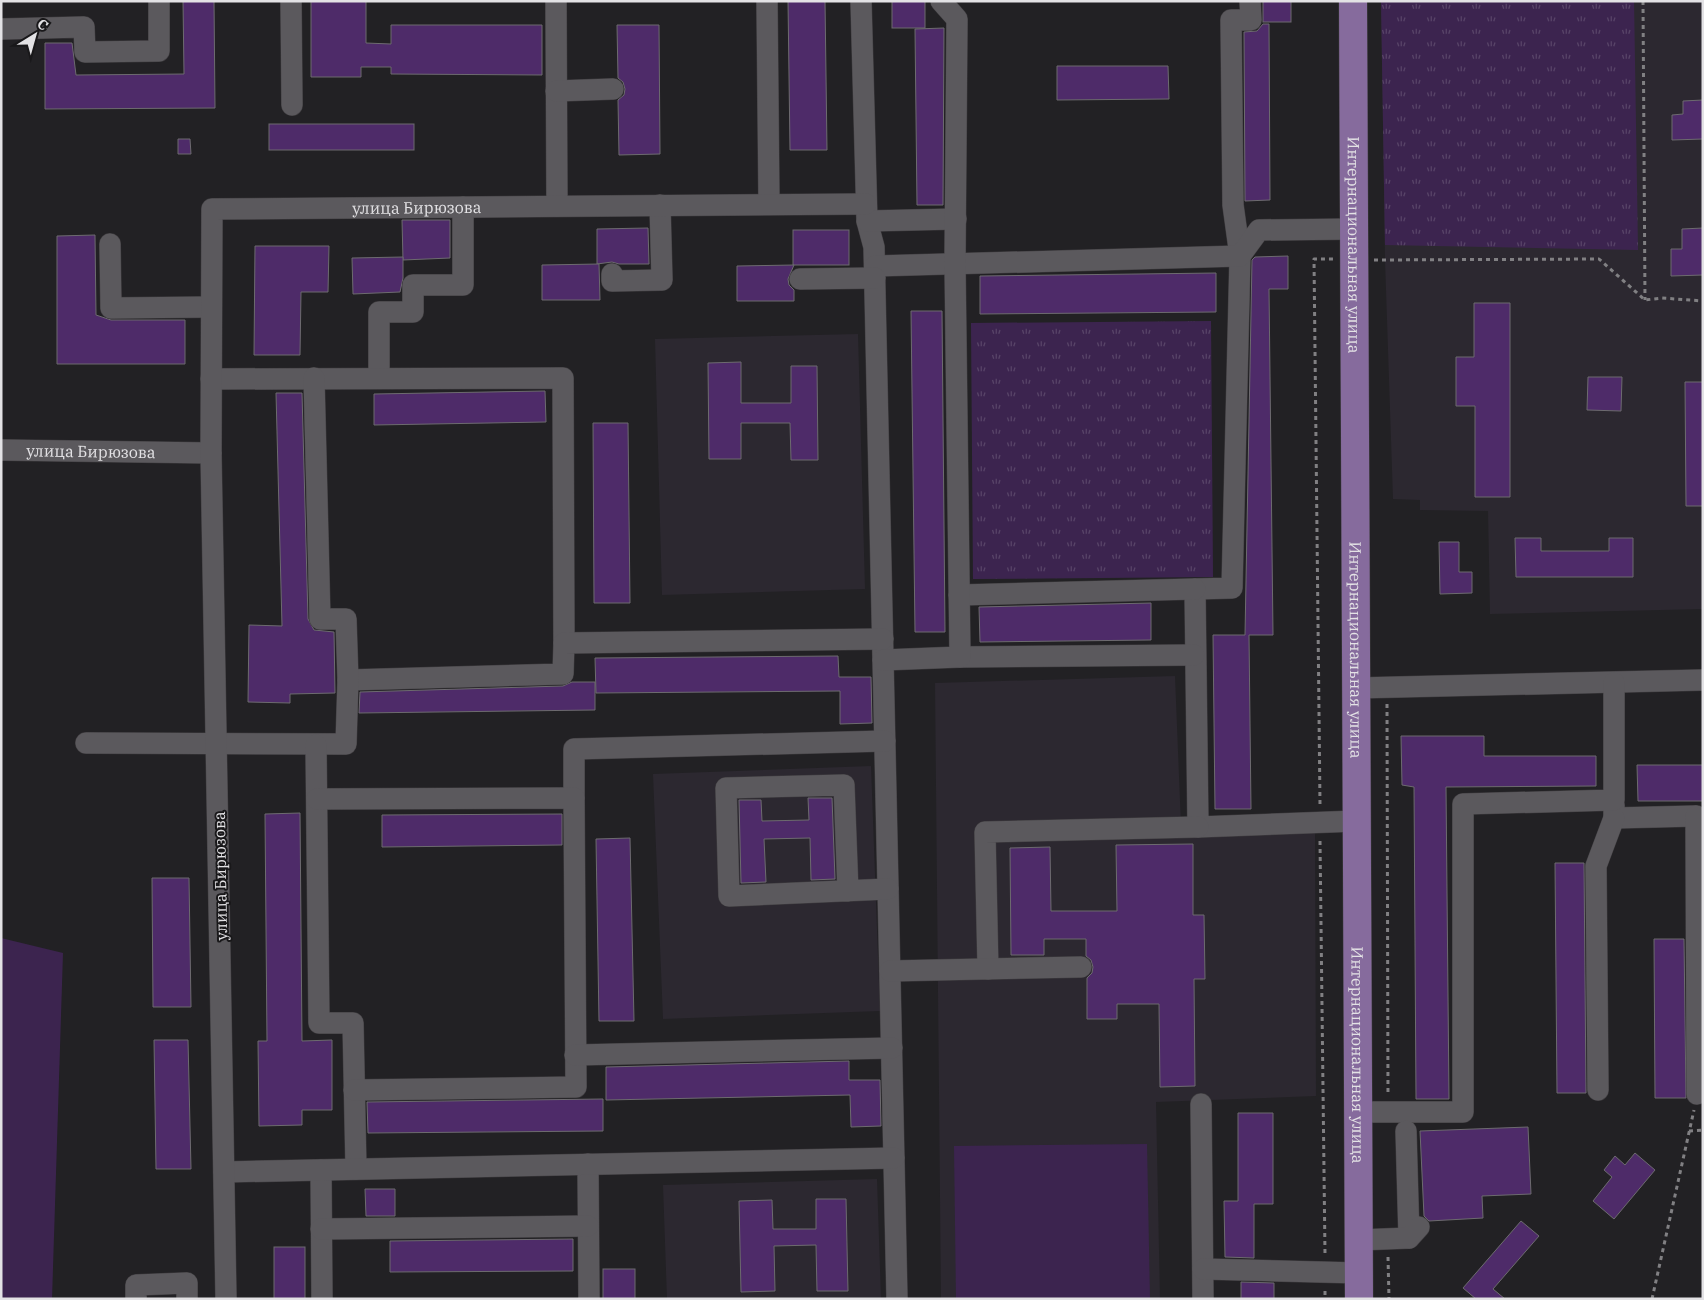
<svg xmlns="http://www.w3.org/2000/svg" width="1704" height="1300" font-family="'IBM Plex Serif',serif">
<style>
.built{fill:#2c2830}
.grass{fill:url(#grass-tufts)}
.garden{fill:#3c244f}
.building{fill:#4e2b69;stroke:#6d6b6f}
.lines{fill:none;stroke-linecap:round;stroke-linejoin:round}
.minor-casing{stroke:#403e41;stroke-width:22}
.major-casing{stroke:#403e41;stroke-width:29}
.path{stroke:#818083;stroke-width:3;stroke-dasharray:4 4;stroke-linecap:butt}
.minor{stroke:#5b595d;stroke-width:21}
.major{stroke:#866b9d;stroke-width:28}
.labels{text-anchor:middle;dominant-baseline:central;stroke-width:4;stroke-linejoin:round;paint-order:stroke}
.street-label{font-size:16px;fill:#e3e2e5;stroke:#19181a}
</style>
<defs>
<pattern id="grass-tufts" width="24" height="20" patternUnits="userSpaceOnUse" patternTransform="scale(1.25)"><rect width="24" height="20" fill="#3c244f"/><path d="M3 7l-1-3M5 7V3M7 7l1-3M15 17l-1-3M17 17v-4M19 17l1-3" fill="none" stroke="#584468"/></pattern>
</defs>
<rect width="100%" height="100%" fill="#222124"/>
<g class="built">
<path d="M1381,1H1703V609L1490,614L1488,511L1420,510V500L1393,499L1385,260Z"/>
<path d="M858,334L865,589L662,595L655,339Z"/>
<path d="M1175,676L1181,826L1315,827L1316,1096L1156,1102L1160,1299H941L935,683Z"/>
<path d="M871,766L880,1011L663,1019L653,774Z"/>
<path d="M877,1179L881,1299H667L663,1185Z"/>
</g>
<g class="grass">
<path d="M1381,1H1634L1638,250L1385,245Z"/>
<path d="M1211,321L1213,577L973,579L971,323Z"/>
</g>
<g class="garden">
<path d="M1,938L63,953L52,1299H1Z"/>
<path d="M1147,1144L1150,1299H956L954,1146Z"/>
</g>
<g class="building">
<path d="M183,1H214L215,108L45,109V43H72L76,75L184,74Z"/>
<path d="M311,1H366V43L391,44V25H542V75L391,74V67H361V77H311Z"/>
<path d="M788,1H825L827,150H790Z"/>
<rect x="892" y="1" width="33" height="27"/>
<rect x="1263" y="1" width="28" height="21"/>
<path d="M1263,24H1269L1270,200L1245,201L1244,32L1257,31Z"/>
<path d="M617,25H659L660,154L619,155L618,100L624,95L625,89L623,82L618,78Z"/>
<path d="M944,28L943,205H917L915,29Z"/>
<path d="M1057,66H1168L1169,99L1057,100Z"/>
<path d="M1703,100V139L1672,140V115L1683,114V101Z"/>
<rect x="269" y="124" width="145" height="26"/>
<path d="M178,139H190L191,154H178Z"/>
<path d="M402,220H450V258L403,260Z"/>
<path d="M648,228L649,264H619L612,262L597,264V229Z"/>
<path d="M1703,228V275L1671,276V249H1682V229Z"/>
<rect x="793" y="230" width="56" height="35"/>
<path d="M95,235L96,315L111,320H185V364H57V236Z"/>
<path d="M255,246H329L328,292H301L300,355H254Z"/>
<path d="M1288,256V289H1269L1273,635H1249L1251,809H1215L1213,635H1245L1252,260L1255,257Z"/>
<path d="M403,257V278L400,292L353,294L352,258Z"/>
<path d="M599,264L600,300H542V265Z"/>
<path d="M794,265L788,279L789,285L794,290V301H737V266Z"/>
<path d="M1216,273V312L980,314V276Z"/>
<path d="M1474,303H1510V497H1475V406H1456V357H1474Z"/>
<path d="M911,311H942L945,632H915Z"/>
<path d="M741,362V403H791V366H817L818,460H791L790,423H741V459H709L708,363Z"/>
<path d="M1588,377H1622L1621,411L1587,410Z"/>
<path d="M1685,382H1703V506H1686Z"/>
<path d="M545,391L546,422L374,425V394Z"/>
<path d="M276,393H302L308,619L314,630L334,632L335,693L290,694V703L248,702L249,625L282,626Z"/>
<path d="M593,423H628L630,603H594Z"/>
<path d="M1515,538H1541V551H1609V538H1633V577H1516Z"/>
<path d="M1439,542H1459V572H1472V593L1440,594Z"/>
<path d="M1151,603V640L980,642L979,607Z"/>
<path d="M838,656L839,677H871L872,723L840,724V691L596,693L595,658Z"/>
<path d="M572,682H595V710L359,713L360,692L563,686Z"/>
<path d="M1401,736H1484V756H1596V786L1446,787L1449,1099H1416L1414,787L1402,785Z"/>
<path d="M1637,765H1703V801H1638Z"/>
<path d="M808,798H832L835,879L811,880L810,838L764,839L766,882L741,883L739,800H761L762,821L809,820Z"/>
<path d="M300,813L302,1041L332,1040V1110H302V1125L259,1126L258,1041H267L265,814Z"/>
<path d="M562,814V845L382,847V815Z"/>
<path d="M630,838L634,1021H599L596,839Z"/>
<path d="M1193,844V915H1204L1205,979H1194L1195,1086L1160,1087L1159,1004H1117V1019H1087V978L1092,973L1093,967L1091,960L1086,956V939H1044V955H1011L1010,848L1050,847L1051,911H1117L1116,845Z"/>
<path d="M1555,863H1584L1586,1093H1557Z"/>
<path d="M152,878H189L191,1007H153Z"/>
<path d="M1654,939H1684L1686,1098H1655Z"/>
<path d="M154,1040H188L191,1169H156Z"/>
<path d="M849,1061V1080H880L881,1126L851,1127L850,1095L606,1100V1067Z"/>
<path d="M603,1099V1131L368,1133L367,1102Z"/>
<path d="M1238,1113H1273V1204H1254V1258L1225,1257L1224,1201H1238Z"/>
<path d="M1528,1127L1531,1194L1482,1196L1483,1218L1429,1221L1424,1216L1420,1131Z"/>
<path d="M1635,1153L1655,1170L1614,1219L1593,1201L1612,1177L1604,1170L1615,1156L1625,1165Z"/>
<path d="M365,1189H395V1216H366Z"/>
<path d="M816,1199H846L848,1291H817L816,1245L774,1246L775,1291L741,1292L739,1201L772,1200L773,1229H816Z"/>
<path d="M1521,1221L1539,1236L1493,1289L1505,1299H1476L1463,1288Z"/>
<path d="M573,1239V1271L390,1272V1241Z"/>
<rect x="274" y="1247" width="31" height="52"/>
<rect x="603" y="1269" width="32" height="30"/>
<path d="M1241,1282L1274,1283V1299H1241Z"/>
</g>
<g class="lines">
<g class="minor-casing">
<g id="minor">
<path d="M291,1L292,105"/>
<path d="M556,1L557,206"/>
<path d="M767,1L769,204"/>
<path d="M861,1L867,221L874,247L897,1299"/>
<path d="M1250,1L1251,20H1231L1233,205L1240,256L1232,588L1195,589L1198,827L1357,821"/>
<path d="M1,29L84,27L85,52L159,51V1"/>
<path d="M556,91L613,89"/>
<path d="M867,221L956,219"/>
<path d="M110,244L111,308L211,307"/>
<path d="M875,266L1240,256L1259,230L1354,229"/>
<path d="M612,274V281L662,280L660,205"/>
<path d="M800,279L875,278"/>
<path d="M379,378V312H413V285H463V207"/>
<path d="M211,379L563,378L564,643"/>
<path id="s1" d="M1,450L211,453"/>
<path d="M959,595L1195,589"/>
<path d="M960,657L1194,655"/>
<path d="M883,660L960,657L955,263L957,19L941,1"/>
<path d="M348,680L563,674L564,643L883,639"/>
<path d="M1356,688L1703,680"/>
<path d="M86,743L346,744L348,680L346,619H320L314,378"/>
<path d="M316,745L319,1023H353L356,1169"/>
<path d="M574,798V749L885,741"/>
<path d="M317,799L574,798L576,1087L354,1090"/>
<path d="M1614,805V818L1696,816L1703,822"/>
<path d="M1696,816L1697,1094"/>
<path d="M848,891L844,785L726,788L729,896L888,889"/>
<path d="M988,969L985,832L1198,827"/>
<path d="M890,971L1081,967"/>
<path d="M575,1055L892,1048"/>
<path d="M1598,1090L1596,866L1614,818"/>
<path d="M1201,1104L1203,1299"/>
<path d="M1358,1112H1463V804L1614,800V683"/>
<path d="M1406,1131L1409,1238"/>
<path d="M588,1164L589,1299"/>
<path d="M321,1170L322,1299"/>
<path d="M224,1172L894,1158"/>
<path d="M321,1229L588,1226"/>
<path d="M1359,1240L1409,1238L1419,1227"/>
<path d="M1203,1269L1359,1273"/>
<path d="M136,1299V1285L187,1283V1299"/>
<path id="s2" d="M226,1299L211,453L212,209L866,204"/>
</g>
</g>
<g class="major-casing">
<g id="major">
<path id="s3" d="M1353,1L1359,1299"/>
</g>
</g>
<g class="path">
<path d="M1643,1L1645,300"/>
<path d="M1374,260L1599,259L1645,300L1662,298L1703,301"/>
<path d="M1387,704L1388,1096"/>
<path d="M1320,804L1314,259H1333"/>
<path d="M1320,841L1325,1254"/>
<path d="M1689,1131L1703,1130"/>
<path d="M1388,1257L1389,1299"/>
<path d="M1325,1291V1299"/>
<path d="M1652,1299L1694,1110"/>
</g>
<use href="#minor" class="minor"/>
<use href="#major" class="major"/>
</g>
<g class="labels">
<g class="street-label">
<text stroke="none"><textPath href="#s2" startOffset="1295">улица Бирюзова</textPath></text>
<text stroke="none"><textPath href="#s3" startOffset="244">Интернациональная улица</textPath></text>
<text stroke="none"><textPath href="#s1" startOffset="90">улица Бирюзова</textPath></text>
<text stroke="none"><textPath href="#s3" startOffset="649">Интернациональная улица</textPath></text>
<text transform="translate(220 876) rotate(-91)">улица Бирюзова</text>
<text stroke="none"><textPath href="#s3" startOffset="1054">Интернациональная улица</textPath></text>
</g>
</g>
<rect width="1704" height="1300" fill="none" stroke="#e3e2e5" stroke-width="5"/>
<g transform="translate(35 35) rotate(37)" stroke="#19181a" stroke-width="4" paint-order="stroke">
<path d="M0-4L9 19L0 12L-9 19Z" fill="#e3e2e5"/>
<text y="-8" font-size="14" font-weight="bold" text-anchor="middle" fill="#e3e2e5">С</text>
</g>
</svg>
